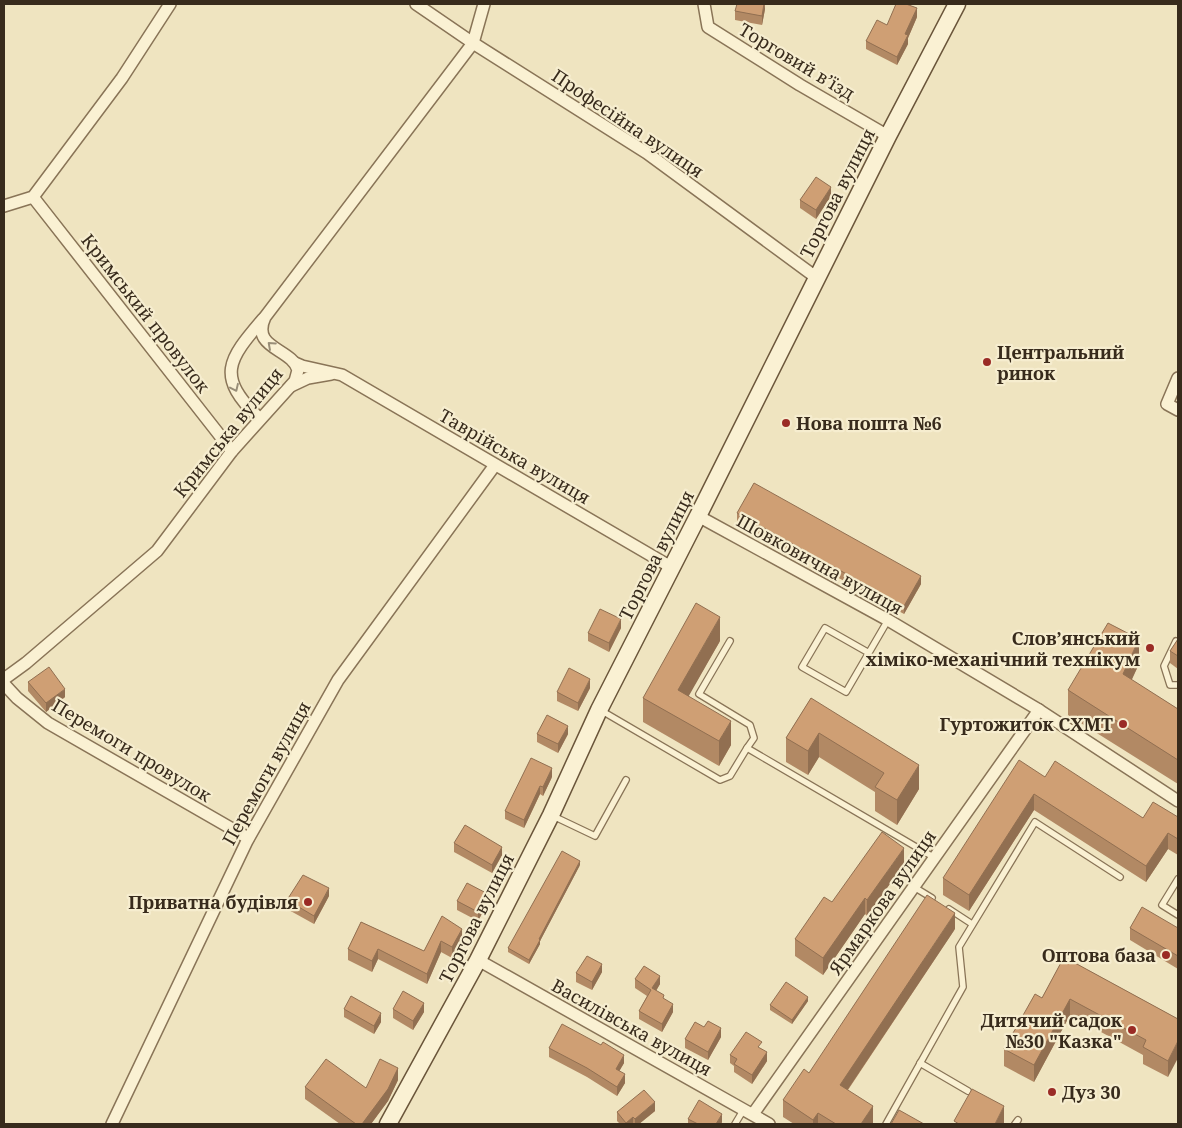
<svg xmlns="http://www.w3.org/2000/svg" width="1182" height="1128" font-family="'Noto Serif',serif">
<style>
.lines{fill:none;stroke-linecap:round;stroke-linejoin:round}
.lane-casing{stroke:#897457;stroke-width:8}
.street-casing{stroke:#897457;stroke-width:14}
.secondary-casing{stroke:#6a553a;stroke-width:19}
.lane{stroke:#faf1d3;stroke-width:5.5}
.street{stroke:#faf1d3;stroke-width:11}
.secondary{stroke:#faf1d3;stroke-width:16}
.wall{fill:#b28964}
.shaded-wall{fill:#916f51}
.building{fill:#cf9f74;stroke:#916f51}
.oneway{stroke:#998e78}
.poi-dot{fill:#9a2b25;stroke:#f6edcf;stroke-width:2}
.labels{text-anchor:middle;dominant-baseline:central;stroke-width:4.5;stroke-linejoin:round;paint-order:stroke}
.street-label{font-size:18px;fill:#382b1c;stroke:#f6edcf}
.poi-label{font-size:18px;font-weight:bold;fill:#382b1c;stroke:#f6edcf;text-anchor:end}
</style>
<rect width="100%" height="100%" fill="#efe4c0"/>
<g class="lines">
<g class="lane-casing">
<g id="lane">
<path d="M730,641L699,694L750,725L754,738L747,748"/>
<path d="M1176,641L1164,666L1170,685H1178"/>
<path d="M869,653L825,628L802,667L846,692L888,620"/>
<path d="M602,711L720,780L730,776L747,748L935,858"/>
<path d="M553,816L595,836L626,780"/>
<path d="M1178,879L1162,905L1178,915"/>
<path d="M914,887L932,898"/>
<path d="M949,909L972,924"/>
<path d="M920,1063L968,1091"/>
<path d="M735,1124L744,1109"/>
<path d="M886,1124L963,987L959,947L1035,822L1120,877"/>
<path d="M1015,1124L1018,1120"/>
</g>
</g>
<g class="street-casing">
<g id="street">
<path d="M416,4L473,43L647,153L817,278"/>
<path d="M704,4L708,27L800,85L888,136"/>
<path d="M33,197L232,451"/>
<path d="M4,206L33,197L122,78L170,4"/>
<path d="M295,363L302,366L342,375L671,567"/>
<path d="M1178,378L1167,404L1178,410"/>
<path d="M291,386L308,378L331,374"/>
<path d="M260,419C215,376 228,360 263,319"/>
<path d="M698,516L888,620L1039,710L1178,801"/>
<path d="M4,679L26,663L157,551L232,451L295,381L298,370C292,348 250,349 265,317L473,43L484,4"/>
<path d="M4,684L17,698L48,723L248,838"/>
<path d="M478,960L769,1124"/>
<path d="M753,1114L1039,710"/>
<path d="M112,1124L247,841L338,680L495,465"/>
</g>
</g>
<g class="secondary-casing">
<path id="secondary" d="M388,1124L478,960L551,815L599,710L698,516L888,136L957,4"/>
</g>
<use href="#lane" class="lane"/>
<use href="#street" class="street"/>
<use href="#secondary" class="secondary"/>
</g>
<g class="wall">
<path d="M765,4V9L762,25L735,20V11Z"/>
<path d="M917,17L908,38V44L897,65L866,49V41L887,25Z"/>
<path d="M831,196L816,219L800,208V200Z"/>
<path d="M737,513L921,584L904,614L737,522Z"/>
<path d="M621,628L609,652L588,641V633Z"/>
<path d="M1178,639V669L1170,663V651Z"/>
<path d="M720,641L688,696L731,745L719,766L643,722V698Z"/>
<path d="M1139,664L1131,680L1178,709V784L1068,715V690Z"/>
<path d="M28,682L65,697L46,712L28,691Z"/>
<path d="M590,688L578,711L557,701V692Z"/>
<path d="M811,698L919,789L897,825L875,811V792L819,757L808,775L786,762V738Z"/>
<path d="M537,734H568L558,753L537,742Z"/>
<path d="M552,777L543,796L540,794L524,828L505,819V811Z"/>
<path d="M1045,777L1143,818L1178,817V855L1168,849L1146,882L1034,810L969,911L943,895V878Z"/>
<path d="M454,843L502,855L492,873L454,852Z"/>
<path d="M904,864L867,916L865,914L823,975L795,956V939L832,902Z"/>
<path d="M580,865L540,941V944L529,964L508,952V948Z"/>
<path d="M329,896L314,924L287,909V900Z"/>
<path d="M457,901L488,902L478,921L457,910Z"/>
<path d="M442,916L462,939L452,958L441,952L427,984L378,959L372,972L348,960V949L361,922L424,951Z"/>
<path d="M1130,928H1178V969L1130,940Z"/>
<path d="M955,929L848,1090L873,1123L872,1124H794L783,1117V1100L809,1073Z"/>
<path d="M1064,957L1178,1019L1168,1077L1143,1064V1055L1070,1015L1034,1082L1004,1066V1049L1042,998Z"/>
<path d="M602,972L592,990L576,982V973Z"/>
<path d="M635,979L660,984L656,991L664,999L673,1012L662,1032L639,1019V1011L647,996L635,988Z"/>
<path d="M808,1001L792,1024L770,1010V1005Z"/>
<path d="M344,1009L381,1022L374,1034L344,1017Z"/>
<path d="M393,1009L424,1012L413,1030L393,1018Z"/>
<path d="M721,1037L708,1060L685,1048V1039Z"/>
<path d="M549,1048L624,1063L619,1071L625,1083L617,1096L587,1077L549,1057Z"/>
<path d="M762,1049L767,1061L752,1084L734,1072V1066L730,1063V1055Z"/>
<path d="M398,1080L388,1101L371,1124H340L305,1099V1087L366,1088Z"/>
<path d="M655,1111L639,1124H620L617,1121V1112Z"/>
<path d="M688,1119L722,1122L721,1124H688Z"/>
</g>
<g class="shaded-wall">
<path d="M764,4L765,9L762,25V16Z"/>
<path d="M917,8V17L908,38V44L897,65V57L905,34Z"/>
<path d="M831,187V196L816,219V210Z"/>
<path d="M921,576V584L904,614V606Z"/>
<path d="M720,617V641L678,715V690Z"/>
<path d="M621,619V628L609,652V643Z"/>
<path d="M1139,639V664L1123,699V674Z"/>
<path d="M590,679V688L578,711V703Z"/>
<path d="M65,689V697L46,712V703Z"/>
<path d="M731,721V745L719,766V741Z"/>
<path d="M568,726V734L558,753V744Z"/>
<path d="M819,733V757L808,775V751Z"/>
<path d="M919,765V789L897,825V800Z"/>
<path d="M552,768V777L543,796V787Z"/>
<path d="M540,786V794L524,828V820Z"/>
<path d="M1034,794V810L969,911V895Z"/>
<path d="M1168,833V849L1146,882V866Z"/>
<path d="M502,847V855L492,873V865Z"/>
<path d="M904,848V864L867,916V900Z"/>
<path d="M580,861V865L540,941V944L529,964V960L539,939Z"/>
<path d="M329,888V896L314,924V916Z"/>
<path d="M488,894V902L478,921V912Z"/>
<path d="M865,898V914L823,975V958Z"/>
<path d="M955,913V929L840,1101V1085Z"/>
<path d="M462,929V939L452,958V947Z"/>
<path d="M441,941V952L427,984V974Z"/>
<path d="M378,949V959L372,972V961Z"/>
<path d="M602,964V972L592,990V982Z"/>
<path d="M660,976V984L652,997V988Z"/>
<path d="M808,997V1001L792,1024V1020Z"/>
<path d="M1070,999V1015L1034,1082V1065Z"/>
<path d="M424,1003V1012L413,1030V1021Z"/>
<path d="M673,1004V1012L662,1032V1024Z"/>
<path d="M381,1013V1022L374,1034V1026Z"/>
<path d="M721,1028V1037L708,1060V1052Z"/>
<path d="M1178,1041V1058L1168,1077V1061Z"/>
<path d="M767,1052V1061L752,1084V1075Z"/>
<path d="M624,1055V1063L616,1077V1069Z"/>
<path d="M398,1068V1080L388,1101L371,1124H362Z"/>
<path d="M625,1074V1083L617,1096V1087Z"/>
<path d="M655,1102V1111L639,1124H635V1119Z"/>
<path d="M873,1106V1123L872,1124H861Z"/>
<path d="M1004,1106V1124H995Z"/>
<path d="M818,1113V1124H813V1120Z"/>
<path d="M722,1114V1122L721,1124H716Z"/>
<path d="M633,1117V1124H626V1123Z"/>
</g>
<g class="building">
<path d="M737,4H764L762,16L735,11Z"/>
<path d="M896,4H906L917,8L905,34L908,35L897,57L866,41L877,20L887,25Z"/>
<path d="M816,177L831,187L816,210L800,200Z"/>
<path d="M754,483L921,576L904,606L737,513Z"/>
<path d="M696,603L720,617L678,690L731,721L719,741L643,698Z"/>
<path d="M600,609L621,619L609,643L588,633Z"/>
<path d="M1108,623L1139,639L1123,674L1178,709V760L1068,690Z"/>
<path d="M1178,639V656L1170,651Z"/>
<path d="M49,667L65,689L46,703L28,682Z"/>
<path d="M569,668L590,679L578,703L557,692Z"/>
<path d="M811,698L919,765L897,800L875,787L884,773L819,733L808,751L786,738Z"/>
<path d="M547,715L568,726L558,744L537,734Z"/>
<path d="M531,758L552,768L543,787L540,786L524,820L505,811Z"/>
<path d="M1019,760L1045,777L1055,761L1143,818L1153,802L1178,817V839L1168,833L1146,866L1034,794L969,895L943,878Z"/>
<path d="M465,825L502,847L492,865L454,843Z"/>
<path d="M882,832L904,848L867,900L865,898L823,958L795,939L824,897L832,902Z"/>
<path d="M562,851L580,861L539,939L540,940L529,960L508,948Z"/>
<path d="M303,875L329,888L314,916L287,900Z"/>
<path d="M467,883L488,894L478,912L457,901Z"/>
<path d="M927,895L955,913L840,1085L873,1106L861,1124H836L818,1113L813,1120L783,1100L804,1069L809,1073Z"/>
<path d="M1142,907L1178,928V956L1130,928Z"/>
<path d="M442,916L462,929L452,947L441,941L427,974L378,949L372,961L348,949L361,922L424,951Z"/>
<path d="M587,956L602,964L592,982L576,973Z"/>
<path d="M1064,957L1178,1019V1041L1168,1061L1143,1047L1146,1040L1070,999L1034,1065L1004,1049L1035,994L1042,998Z"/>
<path d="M644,966L660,976L652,988L664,995L663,998L673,1004L662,1024L639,1011L651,990L635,979Z"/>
<path d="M786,982L808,997L792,1020L770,1005Z"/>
<path d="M403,991L424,1003L413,1021L393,1009Z"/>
<path d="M351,996L381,1013L374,1026L344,1009Z"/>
<path d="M708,1021L721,1028L708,1052L685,1039L695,1022L704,1027Z"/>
<path d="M562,1024L601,1045L603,1042L624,1055L616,1069L625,1074L617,1087L587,1068L549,1048Z"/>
<path d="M746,1032L762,1042L758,1047L767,1052L752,1075L734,1064L737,1059L730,1055Z"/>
<path d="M326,1059L366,1088L380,1059L398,1068L388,1089L362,1124H356L305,1087Z"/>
<path d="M972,1089L1004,1106L995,1124H959L954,1121Z"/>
<path d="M644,1090L655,1102L635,1119L633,1117L626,1123L617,1112Z"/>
<path d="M699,1100L722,1114L716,1124H698L688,1119Z"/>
<path d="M899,1110L924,1124H891Z"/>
</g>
<defs><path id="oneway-chevron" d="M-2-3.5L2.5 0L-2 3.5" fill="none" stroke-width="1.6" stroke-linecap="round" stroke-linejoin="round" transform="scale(1.25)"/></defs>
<g class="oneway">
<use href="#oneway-chevron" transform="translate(271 345) rotate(-138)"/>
<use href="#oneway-chevron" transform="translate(235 388) rotate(65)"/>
</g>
<g class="poi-dot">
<circle cx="987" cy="362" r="5"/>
<circle cx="786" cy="423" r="5"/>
<circle cx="1150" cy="648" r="5"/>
<circle cx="1123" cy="724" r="5"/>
<circle cx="308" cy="902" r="5"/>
<circle cx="1166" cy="955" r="5"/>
<circle cx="1132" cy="1030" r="5"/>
<circle cx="1052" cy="1092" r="5"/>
</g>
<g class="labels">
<g class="street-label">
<text transform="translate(797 61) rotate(31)">Торговий в’їзд</text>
<text transform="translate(628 123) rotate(34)">Професійна вулиця</text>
<text transform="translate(837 193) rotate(-63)">Торгова вулиця</text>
<text transform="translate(146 313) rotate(52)">Кримський провулок</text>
<text transform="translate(228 432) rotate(-51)">Кримська вулиця</text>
<text transform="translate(515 456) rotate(30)">Таврійська вулиця</text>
<text transform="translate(656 555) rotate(-63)">Торгова вулиця</text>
<text transform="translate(820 564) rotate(29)">Шовковична вулиця</text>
<text transform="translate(132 750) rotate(31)">Перемоги провулок</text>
<text transform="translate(266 773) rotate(-61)">Перемоги вулиця</text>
<text transform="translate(882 902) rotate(-55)">Ярмаркова вулиця</text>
<text transform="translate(476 918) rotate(-63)">Торгова вулиця</text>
<text transform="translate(632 1027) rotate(29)">Василівська вулиця</text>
</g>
<g class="poi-label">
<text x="997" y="352" text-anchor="start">Центральний<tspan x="997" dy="21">ринок</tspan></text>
<text x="796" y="423" text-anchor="start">Нова пошта №6</text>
<text x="1140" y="638">Слов’янський<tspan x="1140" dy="21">хіміко-механічний технікум</tspan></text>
<text x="1113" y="724">Гуртожиток СХМТ</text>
<text x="298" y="902">Приватна будівля</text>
<text x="1156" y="955">Оптова база</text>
<text x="1122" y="1020">Дитячий садок<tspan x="1122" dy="21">№30 "Казка"</tspan></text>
<text x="1062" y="1092" text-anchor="start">Дуз 30</text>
</g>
</g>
<rect width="1182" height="1128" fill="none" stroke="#382b1c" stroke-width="10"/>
</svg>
